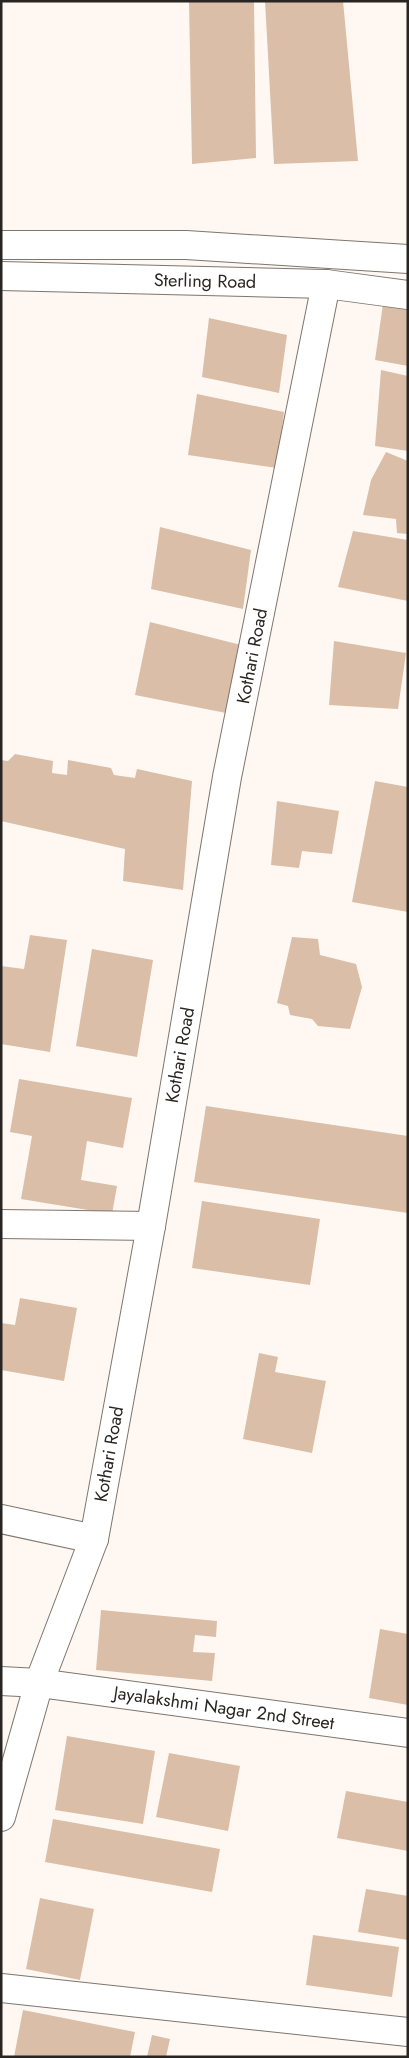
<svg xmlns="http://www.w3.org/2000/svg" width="409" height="2058" font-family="Jost,sans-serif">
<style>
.building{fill:#dabea7}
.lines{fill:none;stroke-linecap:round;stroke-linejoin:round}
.street-casing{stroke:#7d756f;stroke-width:30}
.secondary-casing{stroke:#7d756f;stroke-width:30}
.street{stroke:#fff;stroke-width:28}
.secondary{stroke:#fff;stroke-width:28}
.labels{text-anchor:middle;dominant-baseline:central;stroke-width:4;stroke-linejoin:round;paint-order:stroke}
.street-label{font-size:18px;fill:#292523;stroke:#fff}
</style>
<rect width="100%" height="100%" fill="#fff8f2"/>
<g class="building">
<path d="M189,1H254L256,158L192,164Z"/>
<path d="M265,1H343L358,161L274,164Z"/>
<path d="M383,304L408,309V366L375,360Z"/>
<path d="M209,318L287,335L279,393L202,377Z"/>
<path d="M381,370L408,376V451L375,446Z"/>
<path d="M197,394L284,412L277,468L188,455Z"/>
<path d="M386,452L408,461V534L397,533L396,519L363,515L371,480Z"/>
<path d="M160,527L251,550L243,609L151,589Z"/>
<path d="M353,531L408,540V601L338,587Z"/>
<path d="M150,622L241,645L226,713L135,695Z"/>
<path d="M334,641L406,653L398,709L329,705Z"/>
<path d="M15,754L53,761L52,773L67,775L68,760L111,768L114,775L135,778L137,769L192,781L183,890L123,881L125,849L1,821V760L8,761Z"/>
<path d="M375,781L408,787V912L352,902Z"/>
<path d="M277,801L339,811L332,854L302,851L299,868L271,865Z"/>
<path d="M30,935L67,940L50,1052L1,1044V966L24,969Z"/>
<path d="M292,937L318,939L320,955L356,964L362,987L350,1029L318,1026L312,1019L290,1015L288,1006L277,1003Z"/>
<path d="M92,949L153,960L137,1057L76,1046Z"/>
<path d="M19,1079L132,1098L123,1148L87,1141L81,1180L117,1186L112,1214L21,1199L32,1136L10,1132Z"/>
<path d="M206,1106L408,1136V1213L194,1182Z"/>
<path d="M202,1201L320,1219L310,1285L192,1268Z"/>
<path d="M20,1298L77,1308L64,1381L1,1370V1323L15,1325Z"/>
<path d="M259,1353L278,1357L275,1372L326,1381L312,1453L243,1439Z"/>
<path d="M101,1610L217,1621L216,1637L195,1635L193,1652L215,1653L212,1681L96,1670Z"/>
<path d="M380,1629L408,1634V1705L369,1698Z"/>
<path d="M67,1736L155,1751L143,1824L55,1810Z"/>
<path d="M169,1753L240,1766L228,1831L156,1817Z"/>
<path d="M346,1791L408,1802V1851L337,1838Z"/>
<path d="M53,1819L220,1849L212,1892L45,1862Z"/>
<path d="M366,1889L408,1896V1940L358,1932Z"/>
<path d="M40,1898L94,1909L80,1980L26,1969Z"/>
<path d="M313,1935L399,1947L392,1997L306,1985Z"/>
<path d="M23,2010L135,2032L130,2057H14Z"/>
<path d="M152,2035L170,2039L166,2057H147Z"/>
</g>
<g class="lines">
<g class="street-casing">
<g id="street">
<path d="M1,1224L151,1226"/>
<path d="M1,1519L94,1539"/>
<path d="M1,1681L39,1683L408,1733"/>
<path d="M1,1817L39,1683L94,1539L151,1226L227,777L326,284"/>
<path d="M1,1988L408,2032"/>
</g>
</g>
<g class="secondary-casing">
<g id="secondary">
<path d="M1,245H186L408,259"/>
<path d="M1,276L326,284L408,295"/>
</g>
</g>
<use href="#street" class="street"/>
<use href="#secondary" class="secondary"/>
</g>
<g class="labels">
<g class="street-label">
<text transform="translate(205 281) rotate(1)">Sterling Road</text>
<text transform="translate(252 656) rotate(-79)">Kothari Road</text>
<text transform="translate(180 1055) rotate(-80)">Kothari Road</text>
<text transform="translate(109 1454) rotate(-80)">Kothari Road</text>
<text transform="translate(224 1708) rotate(8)">Jayalakshmi Nagar 2nd Street</text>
</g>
</g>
<rect width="409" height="2058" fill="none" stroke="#292523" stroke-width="5"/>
</svg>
